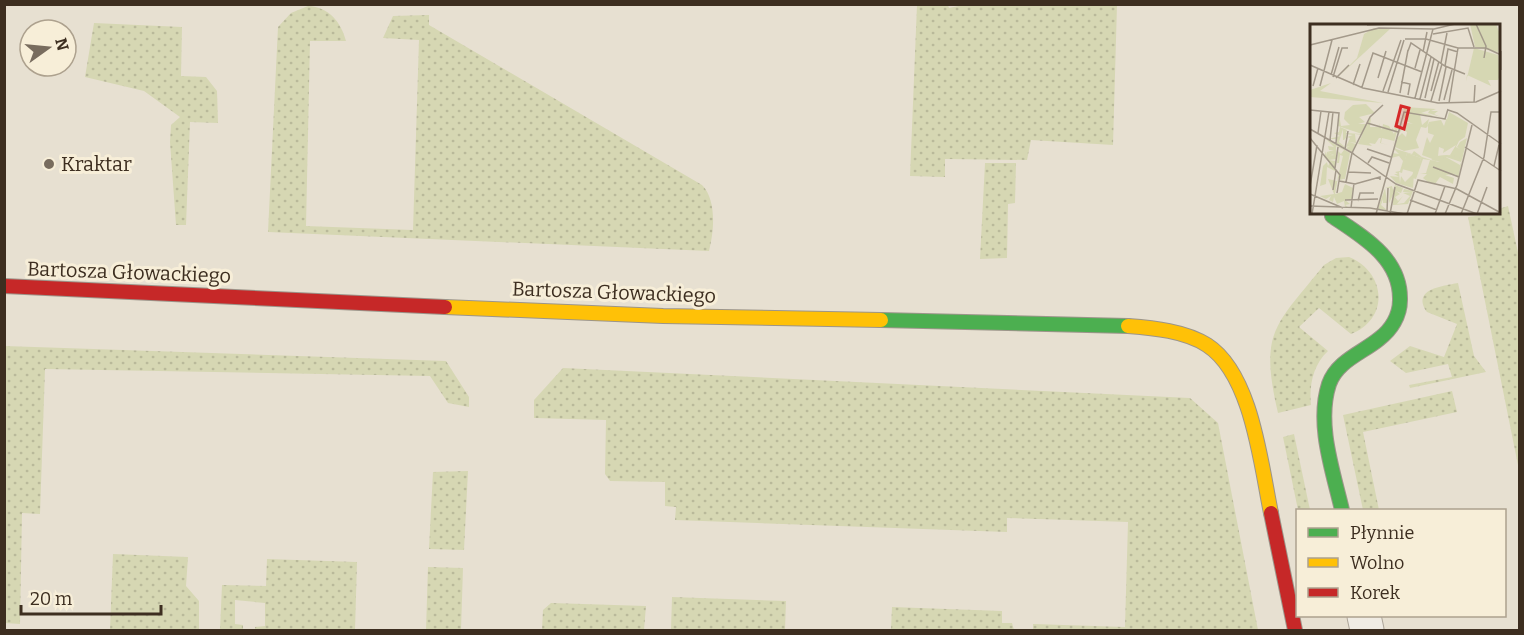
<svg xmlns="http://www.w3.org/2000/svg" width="1524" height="635" font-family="Bitter,serif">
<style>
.grass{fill:url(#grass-dots)}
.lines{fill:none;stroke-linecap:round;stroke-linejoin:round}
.street-casing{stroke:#ada599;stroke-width:35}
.fast-casing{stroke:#9c958a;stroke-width:16}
.slow-casing{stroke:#9c958a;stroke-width:16}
.jam-casing{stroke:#9c958a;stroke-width:16}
.street{stroke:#efebe3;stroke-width:33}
.fast{stroke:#4caf50;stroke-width:14}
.slow{stroke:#ffc107;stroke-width:14}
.jam{stroke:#c62828;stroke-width:14}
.poi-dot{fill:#786c5e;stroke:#f7eed8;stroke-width:2}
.labels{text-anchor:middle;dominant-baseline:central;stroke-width:6;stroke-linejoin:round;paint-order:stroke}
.poi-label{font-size:20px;fill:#3d2e20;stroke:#f7eed8;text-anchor:start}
.street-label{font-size:20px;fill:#3d2e20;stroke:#f7eed8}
.inset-road{fill:none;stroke:#a3998a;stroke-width:1.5}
.view{fill:#d62828;fill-opacity:0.15;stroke:#d62828;stroke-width:3}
.inset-edge{fill:none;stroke:#3d2e20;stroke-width:3}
</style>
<defs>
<pattern id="grass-dots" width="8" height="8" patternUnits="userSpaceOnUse" patternTransform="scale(1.5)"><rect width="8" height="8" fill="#d6d7b3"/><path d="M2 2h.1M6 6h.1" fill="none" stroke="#b9b99a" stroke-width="1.8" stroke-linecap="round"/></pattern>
</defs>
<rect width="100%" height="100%" fill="#e7e0d1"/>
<g class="grass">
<path d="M968,4L1117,5L1113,145L1031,140L1027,160L945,159V177L910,176L917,5H948L949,8Z"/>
<path d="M308,6C329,7 341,22 346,41H310L306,226L413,230L419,40L383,38L393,16L429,15V25L702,185C717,200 714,232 709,251L268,232L278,27L291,13Z"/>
<path d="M94,23L182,27L181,76L206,77L217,91L218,123L190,122L186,225H176L170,142L171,125L180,117L144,91L85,77Z"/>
<path d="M985,163H1016L1015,203L1008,204L1007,258L980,259Z"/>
<path d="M1508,206L1520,262L1519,470L1468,217L1498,213L1499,209Z"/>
<path d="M1349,257C1386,272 1390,319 1351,334L1319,308L1299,327L1328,351C1313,365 1309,385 1311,405L1278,413C1259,331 1275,326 1324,265L1336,258Z"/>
<path d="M1458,283L1474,356L1486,372L1410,388L1409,385L1452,377L1448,364L1406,373L1390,361L1410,346L1444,357L1457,324L1427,312C1411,289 1443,286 1458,283Z"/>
<path d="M5,346L446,361L469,397V407L448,403L430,376L45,369L40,514L22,513L20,624L5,623Z"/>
<path d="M563,368L1190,398L1218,423L1258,630H1033V624L1125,627L1128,522L1007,518V532L675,520L676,507L665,506V482L610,481L605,474L606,420L534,418V400Z"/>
<path d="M1452,391L1457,412L1363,432L1379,510H1363L1343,415Z"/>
<path d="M1294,434L1310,510H1298L1283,437Z"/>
<path d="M468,471L464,550L429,549L433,472Z"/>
<path d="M113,554L188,557L186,586L199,601V630H110Z"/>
<path d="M267,559L357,562L355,630H255V627L265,626V603L235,600V624L243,625V630H220L222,585L266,586Z"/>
<path d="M428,567L463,568L461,630H426Z"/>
<path d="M672,597L786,601L785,630H671Z"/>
<path d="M551,603L646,606L644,630H542L543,610Z"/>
<path d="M892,607L1002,611V623H1012L1014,630H891Z"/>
</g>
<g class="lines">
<g class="street-casing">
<path id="street" d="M1364,616L1367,630"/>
</g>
<g class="fast-casing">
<g id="fast">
<path d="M1332,216C1363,237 1401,258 1400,300C1400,316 1391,330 1379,339C1362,353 1337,361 1329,384C1316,424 1333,471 1342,510"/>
<path d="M881,320L1128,326"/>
</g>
</g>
<g class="slow-casing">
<g id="slow">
<path d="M445,307L663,316L881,320"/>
<path d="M1128,326C1154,328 1185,331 1207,345C1252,374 1261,465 1271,513"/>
</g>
</g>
<g class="jam-casing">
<g id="jam">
<path d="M4,286L445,307"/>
<path d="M1271,513L1295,630"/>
</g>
</g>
<use href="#street" class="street"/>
<use href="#fast" class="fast"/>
<use href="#slow" class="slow"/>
<use href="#jam" class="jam"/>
</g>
<circle class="poi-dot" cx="49" cy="164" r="6"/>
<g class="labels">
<g class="poi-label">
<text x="61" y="164">Kraktar</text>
</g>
<g class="street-label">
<text transform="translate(129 272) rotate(2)">Bartosza Głowackiego</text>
<text transform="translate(614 292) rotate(2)">Bartosza Głowackiego</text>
</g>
</g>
<g transform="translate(1310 24)">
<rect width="190" height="190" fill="#e7e0d1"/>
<path d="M64,4L80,5L27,54L47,34L54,10ZM21,59L10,67L73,79L0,73V66ZM94,83L126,85L121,87H128L124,90L131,93L118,89L120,86L111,89L121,91L125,93L110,90L112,101L119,95L117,103L119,98L131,96L134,102L136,96L131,95H137L139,88L158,99L155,113L149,117L146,123L150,125L147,123L150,118L157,114L152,136L140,131L146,121L133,129L134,125L129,123L128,132L137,131L139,132H134L150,141L152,136L148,154L145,150L135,151L144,154L143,160L130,153L125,160L118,158L113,154L117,150H110L116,149L120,136L130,138L112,131L117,113L120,119L124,111L118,109V102L116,104L111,103L106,116L109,124L94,127L85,123L86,125L102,130L104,127L112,133L111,137V134L97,129L92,149L89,148L90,159L91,152L95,158L104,149L103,164L86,159L80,152L89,153L84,150H88L85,148L90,147L93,137L89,132L81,134L82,129L89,130L84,125L87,114L92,109L96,113L97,108L92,105L87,113L92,98L91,103L94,104V98L103,100L96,97L98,90L93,96ZM61,93L60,103H70L69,99L72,106L73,100L79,102L84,110L85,107L82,106V104L85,106L84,103L88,104L83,122L84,117L72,114L71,119L78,121L70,119L71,114H69L65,120L59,119L62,122L48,120L52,111L45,110L46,119L39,118L46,120L42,128L36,124L40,122L36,123L40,114L37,113L43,111L36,110V114L34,116H33V105L29,118L36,124L27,120V115H19L30,112L24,109L29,108L30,103L37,106L36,109L51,110ZM16,115L40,129L35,155H30L36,157L30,156L28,154L25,170L32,168L35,160L43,164L42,175L35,176L40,180L35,181L38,183H35L34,177L27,180L24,173L23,178L19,176L21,172L16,175L10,172L24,170L18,155L27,157L33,132L30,131L29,139H27L28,127L31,130L34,126L26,122V135L19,136L25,137V147L17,143L16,160L10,162L13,142L17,138L18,142L20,138L14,133L16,127V132L17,128L23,131L17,133L24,131L17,128L24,126H19L18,122L24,123ZM85,161L93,164L91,169L86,167L90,170L85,173L88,177L93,172L87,180L94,179L100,172L93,169H101L93,168L94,165L103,167L98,180L83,181V171L79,179L80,164H75L77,179H73V175L71,181L77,186L68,185L75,164L82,162L83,166Z" fill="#d6d7b3"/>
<path d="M56,80L65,89L49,93L55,98L48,100H56L52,110L28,102L29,91L31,102L40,101L34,95L35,88L43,81Z" fill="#d6d7b3"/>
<path d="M160,0H186L190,10L188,28L165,23ZM164,24L188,31L190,51L188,56H178L181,62L157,51L156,58ZM97,129L111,134L110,137L112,133L121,136L127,132L142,131L152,135L151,138L136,133L126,137L113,135L106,155L102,154L103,148L92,145Z" fill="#d6d7b3"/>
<path class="inset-road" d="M166,0L176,22L174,34M57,1L81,0M123,10L158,4L164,23M95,15H116L148,24H176L189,30M0,21L69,4L124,5L145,0M98,27L101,19L135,42L155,50M191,27V46M113,28L117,8M131,39L137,9M0,41L53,64L128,79L166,78L191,67M135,42L138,25L148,28M105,44L110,26M21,51L29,23M23,53L32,24H38M26,54L39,41M68,54L76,27M91,58L100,60L98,71M43,61L50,40M3,62L8,44M10,62L22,16M52,63L63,29L112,48M73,67L91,16M121,67L129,37M78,68L94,16M90,69L98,26M105,74L123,5M115,74L124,35M110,75L121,33M134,76L142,46M121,77L132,40M129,77L136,43M139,79L148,24M164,79L165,61M0,86L29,89L26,119M138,86L147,89L191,120M57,99L88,108M0,105L44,130M8,109L11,87M0,114L30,151L27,169M20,116L23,88M155,123L191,147M35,125L38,107M57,125L81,133M42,129L86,160L167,190M58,139L62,133L79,139M184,142L189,121M123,143L149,153M25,144L28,123M38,148L61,149M29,157L45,160L70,153V156M36,158L42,129L60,93L73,81M0,162L7,121M23,166L26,146M0,170L33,184M35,176L68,175M100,176L127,186M48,177L50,169H64M0,182L60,184L95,190M41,184L44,159M77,187L78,164M2,190L19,88M66,190L94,88L135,95L138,85M80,190L85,163M97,190L108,156L147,165L191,189M125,190L135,162M135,190L147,161L162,101M151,190L174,133L181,88H191M167,190L177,163"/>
<path class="view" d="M91,82L99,84L94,105L86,102Z"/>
<rect width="190" height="190" class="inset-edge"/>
</g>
<rect width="1524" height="635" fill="none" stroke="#3d2e20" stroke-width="12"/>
<rect x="1296" y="509" width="210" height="108" fill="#f7eed8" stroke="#ada18e" stroke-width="1.5"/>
<rect x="1308" y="528" width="30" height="9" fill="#4caf50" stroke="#ada18e" stroke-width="1.5"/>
<text x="1350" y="539" font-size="18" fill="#3d2e20">Płynnie</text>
<rect x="1308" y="558" width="30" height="9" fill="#ffc107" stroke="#ada18e" stroke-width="1.5"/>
<text x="1350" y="569" font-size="18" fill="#3d2e20">Wolno</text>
<rect x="1308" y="588" width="30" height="9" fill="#c62828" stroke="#ada18e" stroke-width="1.5"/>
<text x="1350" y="599" font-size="18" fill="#3d2e20">Korek</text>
<g transform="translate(48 48) rotate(75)"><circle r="28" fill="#f7eed8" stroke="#ada18e" stroke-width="1.5"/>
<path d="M0-4.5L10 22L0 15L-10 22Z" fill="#786c5e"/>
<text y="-9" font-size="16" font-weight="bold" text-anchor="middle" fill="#3d2e20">N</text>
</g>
<path d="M21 605v9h140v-9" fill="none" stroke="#3d2e20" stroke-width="3"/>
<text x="30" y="605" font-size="18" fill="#3d2e20" stroke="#f7eed8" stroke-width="4.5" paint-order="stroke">20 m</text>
</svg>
